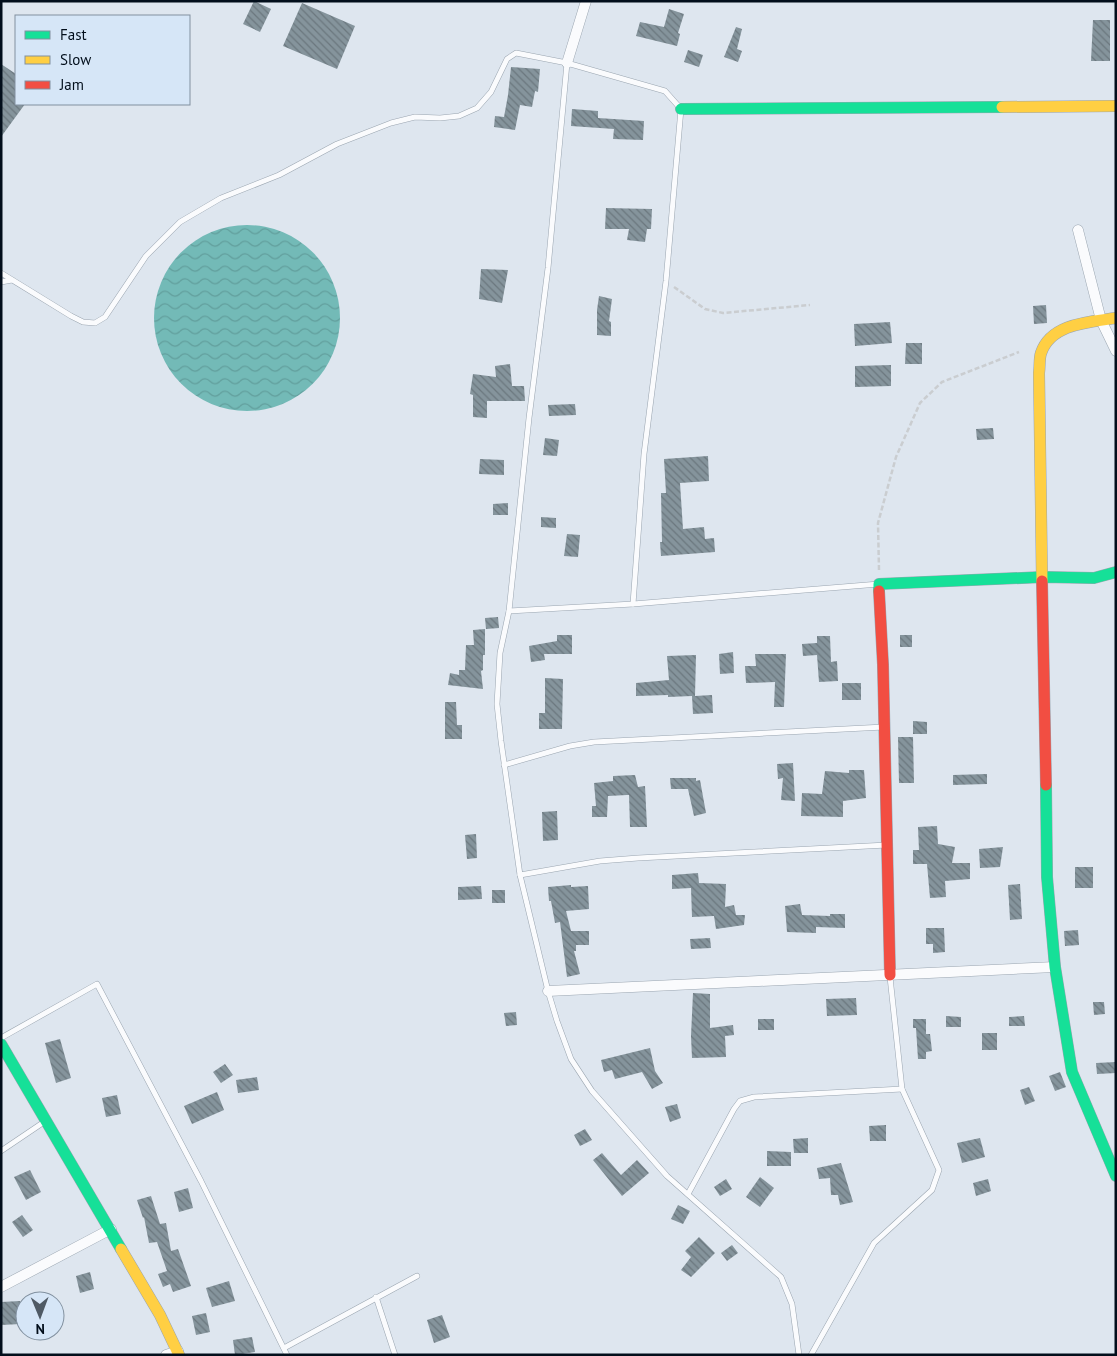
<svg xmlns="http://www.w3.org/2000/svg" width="1117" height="1356" font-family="'PT Sans',sans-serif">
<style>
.water{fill:url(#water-waves)}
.building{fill:url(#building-back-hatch)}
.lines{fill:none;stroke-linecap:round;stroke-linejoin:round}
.lane-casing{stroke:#9aa5b0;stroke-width:6}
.street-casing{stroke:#9aa5b0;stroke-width:11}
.fast-casing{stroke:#9aa5b0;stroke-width:12}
.slow-casing{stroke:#9aa5b0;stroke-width:12}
.jam-casing{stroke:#9aa5b0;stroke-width:12}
.path{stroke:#cacdd0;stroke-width:2.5;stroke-dasharray:5 2.5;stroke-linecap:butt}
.lane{stroke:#fafbfd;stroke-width:5}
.street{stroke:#fafbfd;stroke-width:10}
.fast{stroke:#16e098;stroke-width:11}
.slow{stroke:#ffcf43;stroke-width:11}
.jam{stroke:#f24e42;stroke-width:11}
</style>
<defs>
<pattern id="water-waves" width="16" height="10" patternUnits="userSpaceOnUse" patternTransform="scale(1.25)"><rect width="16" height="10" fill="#73bab7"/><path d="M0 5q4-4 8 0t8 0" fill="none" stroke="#629f9d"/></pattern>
<pattern id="building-back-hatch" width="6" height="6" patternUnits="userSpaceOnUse" patternTransform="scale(1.25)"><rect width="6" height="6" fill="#85949c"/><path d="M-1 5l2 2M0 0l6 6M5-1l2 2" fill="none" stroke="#6b777e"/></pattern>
</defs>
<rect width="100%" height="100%" fill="#dee6ef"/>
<circle class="water" cx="247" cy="318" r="93"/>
<g class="building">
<path d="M254,1L271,9L260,32L243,24Z"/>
<path d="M302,3L355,26L337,69L283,46Z"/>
<path d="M669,9L684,14L678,33L680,34L677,46L636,36L640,22L664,27Z"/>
<path d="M1093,20H1110V61H1091Z"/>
<path d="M736,27L742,29L737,49L742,51L738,62L724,57Z"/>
<path d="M688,50L703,55L699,67L684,62Z"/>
<path d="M1,64L16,74V104H25L1,137Z"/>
<path d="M511,67L540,69L538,92L535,91L532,107L520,105L515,130L494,127L495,116L504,117L508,95Z"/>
<path d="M572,109L598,111V118L644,121L643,140L613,139L614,129L571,126Z"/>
<path d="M606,208L652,209L651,229H647L645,242L627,240L629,229H605Z"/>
<path d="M481,269L508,270L502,303L479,299Z"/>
<path d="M599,296L612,299L609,321L611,322V336L597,335V310Z"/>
<path d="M1046,305L1047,323L1034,324L1033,306Z"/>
<path d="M890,322L892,343L855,346L854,324Z"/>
<path d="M906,343H922V364H905Z"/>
<path d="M510,364L512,386H524L525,401H487V418L473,417V395L470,394L473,374L496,377L495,366Z"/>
<path d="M891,365V386L855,387V366Z"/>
<path d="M575,404L576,415L549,416L548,405Z"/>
<path d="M993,428L994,439L977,440L976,429Z"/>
<path d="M545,438L559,440L557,456L543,455Z"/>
<path d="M708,456L709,481L680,483L683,529L704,527L705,539L714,538L715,552L661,556L660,542H662L661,493H666L664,459Z"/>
<path d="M480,459L504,460V475L479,474Z"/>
<path d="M508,503V515H493V504Z"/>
<path d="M541,517L556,518V528L541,527Z"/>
<path d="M567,534L580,535L578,557L564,556Z"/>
<path d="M498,617L499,628L486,629L485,618Z"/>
<path d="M485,629V655H483V670L481,671L483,689L448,685L450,673L459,675V670H465L466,645H474L473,630Z"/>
<path d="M557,635H572V654H544L545,660L531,662L529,646L557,641Z"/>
<rect x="900" y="635" width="12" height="12"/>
<path d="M817,636H830L831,662L837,661L838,681L819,682L817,655L803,656L802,644L817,643Z"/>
<path d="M733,652L734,673L720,674L719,654Z"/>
<path d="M755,654H786L784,707H774L775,682L746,683L745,666H756Z"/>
<path d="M696,655L695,696L712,695L713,713L693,714L692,696L668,697V695L636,696V683L669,680L667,656Z"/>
<path d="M545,678L563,679L562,729H539V713H545Z"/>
<rect x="842" y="683" width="19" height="17"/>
<path d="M445,702H456L457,725H462V739H445Z"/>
<path d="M913,721L927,722V734H913Z"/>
<path d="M898,737H913L914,783H899Z"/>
<path d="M793,763L795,801L781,800L783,778L778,779L777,764Z"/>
<path d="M849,770H864L866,798L843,801V817L801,816L802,793L822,794L825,771L849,773Z"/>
<path d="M987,774V784L953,785V775Z"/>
<path d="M635,775L638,787L645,786L647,827H630L629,795H627L608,796L607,817H592V806H596L594,783L613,781V776Z"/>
<path d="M670,778H696V781L700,780L706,813L694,816L688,789H671Z"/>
<path d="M557,811L558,840L543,841L542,812Z"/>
<path d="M937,826L938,844L955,847L952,863H970V879L945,881L946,897L930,898L927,864H913V850H919L918,827Z"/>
<path d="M476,834L477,858L467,859L465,835Z"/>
<path d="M1003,847L1000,867L980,868L979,849Z"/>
<rect x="1075" y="867" width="18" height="21"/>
<path d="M698,873L699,883L726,884L725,907L734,905L736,915H745L744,925L716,929L714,916L692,917L691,888L672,889V875Z"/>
<path d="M1020,884L1022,919L1010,920L1008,885Z"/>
<path d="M571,885V887L588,886L589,909L566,911L571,931H589V945H576V951H574L580,974L567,977L560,922L555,923L551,901H549L548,887Z"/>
<path d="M481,886L482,899L458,900V887Z"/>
<rect x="492" y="890" width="13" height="13"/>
<path d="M800,904L802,915L830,916V914H845V928L816,927V933L787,932L785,906Z"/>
<path d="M926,928H944L945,952L933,953V944H926Z"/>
<path d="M1078,930L1079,945L1065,946L1064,931Z"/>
<path d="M710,938L711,948L691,949L690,939Z"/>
<path d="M693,993L710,994V1028L733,1025L734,1035L725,1036L726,1057L692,1058L691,1036Z"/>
<path d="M856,998L857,1015L827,1016L826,999Z"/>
<path d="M1093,1002H1104L1105,1014L1094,1015Z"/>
<path d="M516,1012L517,1025L506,1026L504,1013Z"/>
<path d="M946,1016L961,1017V1027H946Z"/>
<path d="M1024,1016L1025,1026H1009V1017Z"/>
<rect x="758" y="1019" width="16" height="11"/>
<path d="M913,1019H926V1034H930L932,1051L926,1052V1059H918L916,1028H913Z"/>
<rect x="982" y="1033" width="15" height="17"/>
<path d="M60,1039L71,1078L56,1083L45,1043Z"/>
<path d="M650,1048L655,1071L663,1083L652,1089L642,1072L615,1079L612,1070L604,1072L601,1060Z"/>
<path d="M1116,1062V1073L1097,1074L1096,1063Z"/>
<path d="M225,1064L233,1075L221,1083L213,1072Z"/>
<path d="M1060,1072L1066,1087L1055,1091L1049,1076Z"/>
<path d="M257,1077L259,1090L238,1093L236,1080Z"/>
<path d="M1029,1087L1035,1101L1025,1105L1020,1090Z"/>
<path d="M217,1092L224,1110L192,1124L184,1106Z"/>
<path d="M117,1095L121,1114L106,1117L102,1098Z"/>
<path d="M677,1104L681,1118L670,1122L665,1107Z"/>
<path d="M886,1125V1141H870L869,1126Z"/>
<path d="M585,1129L592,1140L580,1146L574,1135Z"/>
<path d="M808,1138V1153H794L793,1139Z"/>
<path d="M980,1138L985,1157L962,1163L957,1143Z"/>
<path d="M767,1151L791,1152V1166H767Z"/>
<path d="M602,1153L621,1175L637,1160L649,1173L622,1196L593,1160Z"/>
<path d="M841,1163L853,1202L840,1205L838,1195H831L830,1178L819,1179L817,1168Z"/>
<path d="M30,1170L41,1192L26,1200L14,1177Z"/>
<path d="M760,1177L774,1188L760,1207L746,1197Z"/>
<path d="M726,1179L732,1189L720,1196L714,1187Z"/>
<path d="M988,1179L991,1191L976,1196L973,1183Z"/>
<path d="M188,1188L193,1208L179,1212L174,1192Z"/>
<path d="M151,1196L160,1224L166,1223L171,1251L178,1249L191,1286L173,1292L170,1284L163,1287L158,1274L167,1271L157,1242L149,1243L144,1217L143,1218L137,1200Z"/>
<path d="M678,1205L690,1211L683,1224L671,1219Z"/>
<path d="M22,1215L33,1230L23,1237L12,1222Z"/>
<path d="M699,1237L715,1253L691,1277L681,1270L691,1257L685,1251Z"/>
<path d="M732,1245L738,1253L727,1261L721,1253Z"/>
<path d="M90,1272L94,1289L80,1293L76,1276Z"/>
<path d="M229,1281L235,1301L212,1307L206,1288Z"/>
<path d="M20,1301L21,1324L1,1325V1302Z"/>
<path d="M206,1313L210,1332L196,1335L192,1316Z"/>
<path d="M442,1315L450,1337L434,1343L427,1320Z"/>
<path d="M252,1337L255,1352L235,1355L233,1340Z"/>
</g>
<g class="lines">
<g class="lane-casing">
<g id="lane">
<path d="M567,63L548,268L529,418L509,611L500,653L497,704L501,741L520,875L548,991L557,1021L571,1059L592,1091L667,1176L781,1277L792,1304L799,1355"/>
<path d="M1,273L71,316L83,322L95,323L105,317L146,256L180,222L221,198L279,175L337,144L391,123L415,117L440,118L459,116L477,108L491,92L507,59L516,53L567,63L665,91L681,109L666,281L644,454L633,604"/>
<path d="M1,282L12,280"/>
<path d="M509,611L633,604L879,584"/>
<path d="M504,765L570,746L594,742L884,727"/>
<path d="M520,875L600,861L638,858L887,845"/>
<path d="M1,1038L97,984L201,1181L287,1355"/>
<path d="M1,1151L44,1122"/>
<path d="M688,1194L734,1109L740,1101L754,1097L902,1089"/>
<path d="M376,1297L395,1355"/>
<path d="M284,1348L417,1276"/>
<path d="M811,1355L874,1243L932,1190L939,1170L902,1089L890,977"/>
</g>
</g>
<g class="street-casing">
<g id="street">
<path d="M567,63L586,1"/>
<path d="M1078,230L1101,320L1116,351"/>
<path d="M548,991L1055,967"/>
<path d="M1,1287L111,1229"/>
<path d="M166,1355L178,1351"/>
</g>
</g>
<g class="fast-casing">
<g id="fast">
<path d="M681,109L1002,107"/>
<path d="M879,591V584L1043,577L1094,578L1116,572"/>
<path d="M1046,785L1047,877L1055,967L1072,1072L1116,1176"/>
<path d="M1,1044L121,1249"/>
</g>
</g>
<g class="slow-casing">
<g id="slow">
<path d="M1002,107L1116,106"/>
<path d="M1042,581L1039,373C1040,367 1039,359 1041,353C1051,323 1090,322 1116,318"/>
<path d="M121,1249L160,1315L179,1355"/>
</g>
</g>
<g class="jam-casing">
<g id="jam">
<path d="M1042,581L1046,785"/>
<path d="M879,591L883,665L890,975"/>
</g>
</g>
<g class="path">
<path d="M674,287L705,309L723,313L810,305"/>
<path d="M879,570L878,523L896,457L920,403L942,382L1019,352"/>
</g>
<use href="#lane" class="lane"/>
<use href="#street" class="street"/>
<use href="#fast" class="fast"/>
<use href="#slow" class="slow"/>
<use href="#jam" class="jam"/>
</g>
<rect width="1117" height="1356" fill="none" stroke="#020e1b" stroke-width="5"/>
<rect x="15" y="15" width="175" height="90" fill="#d6e6f7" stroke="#81909f"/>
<rect x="25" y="31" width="25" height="8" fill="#16e098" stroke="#81909f"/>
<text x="60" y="40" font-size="15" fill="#020e1b">Fast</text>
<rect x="25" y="56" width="25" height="8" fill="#ffcf43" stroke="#81909f"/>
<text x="60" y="65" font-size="15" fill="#020e1b">Slow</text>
<rect x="25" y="81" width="25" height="8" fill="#f24e42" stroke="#81909f"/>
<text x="60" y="90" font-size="15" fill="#020e1b">Jam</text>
<g transform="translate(40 1316) rotate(179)"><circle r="24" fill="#d6e6f7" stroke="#81909f"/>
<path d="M0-4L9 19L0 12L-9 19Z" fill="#4f5a65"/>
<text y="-8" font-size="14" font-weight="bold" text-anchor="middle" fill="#020e1b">N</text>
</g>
</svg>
